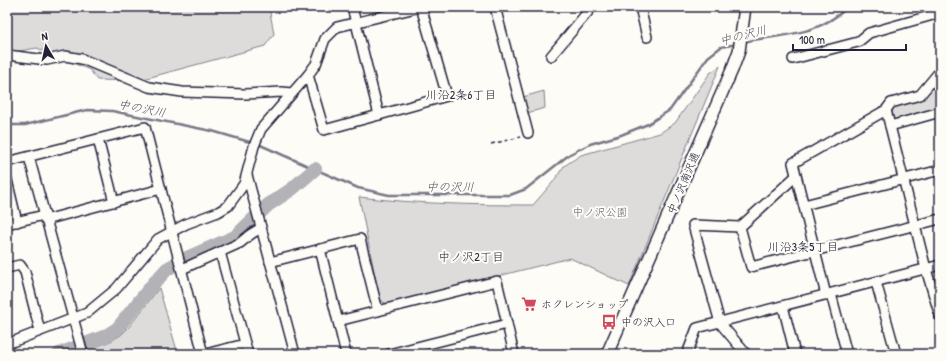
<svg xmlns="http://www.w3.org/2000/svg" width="947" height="361" font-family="'Patrick Hand','Klee One',sans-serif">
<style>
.green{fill:#dddcdb;stroke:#807f8b}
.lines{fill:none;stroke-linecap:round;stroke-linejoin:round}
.stream{stroke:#787885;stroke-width:2.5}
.river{stroke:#b2b2b7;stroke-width:14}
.minor-casing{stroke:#22223b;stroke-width:12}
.tertiary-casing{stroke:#22223b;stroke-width:14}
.path{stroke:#22223b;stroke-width:1.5;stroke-dasharray:4 3;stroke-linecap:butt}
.minor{stroke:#fdfcf7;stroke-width:9}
.tertiary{stroke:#fdfcf7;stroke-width:11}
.labels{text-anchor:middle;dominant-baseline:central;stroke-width:4;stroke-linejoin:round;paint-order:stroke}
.street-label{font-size:11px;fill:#22223b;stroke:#fdfcf7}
.park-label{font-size:11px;fill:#5a5a6b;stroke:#fdfcf7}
.poi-label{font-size:11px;fill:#22223b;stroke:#fdfcf7;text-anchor:start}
.water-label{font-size:12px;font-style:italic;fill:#545466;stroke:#fdfcf7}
.neighbourhood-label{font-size:12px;fill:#22223b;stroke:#fdfcf7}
</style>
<rect width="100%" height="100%" fill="#fdfcf7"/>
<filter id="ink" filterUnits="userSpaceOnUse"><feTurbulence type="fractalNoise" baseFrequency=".025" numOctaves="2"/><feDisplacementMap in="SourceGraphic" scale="8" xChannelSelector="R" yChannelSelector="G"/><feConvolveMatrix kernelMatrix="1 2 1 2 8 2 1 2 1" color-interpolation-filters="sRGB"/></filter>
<g filter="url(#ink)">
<g class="green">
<path d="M7,7H269L274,34L265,46L136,81L97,80L90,70L37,48L7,53Z"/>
<path d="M720,66L629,286L570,258L387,304L380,300L359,197C417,204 475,205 533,205L553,182L564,166L581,155L660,133L675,123L710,73Z"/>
<path d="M939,78L940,111L892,121L889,108L922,99Z"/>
<path d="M544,91L545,108L527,113L523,97Z"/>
<path d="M159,288L178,354H87L86,351L111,341L121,335L129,327Z"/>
</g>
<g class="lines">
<g class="stream">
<path d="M744,42C784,33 814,38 848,7"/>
<path d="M7,125H25L87,110L112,111L212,131L253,143"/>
<path d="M258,144L358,188L389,195H510L526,189L570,154L590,144L621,135L648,124L670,110L708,57L721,47L737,44"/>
</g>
<path class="river" d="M59,354L106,336L117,329L153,284L167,269L187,258L235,237L268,205L292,189L315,169"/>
<g class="minor-casing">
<g id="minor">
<path d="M352,7L379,115L447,96L421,7"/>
<path d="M495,7L528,133"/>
<path d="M640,7L647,37"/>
<path d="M7,55L47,60L65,56L82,59L149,87L182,92L245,94L282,92L291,93"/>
<path d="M551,56L592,7"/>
<path d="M793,59L858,42L869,33L940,13"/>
<path d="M308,75L324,130L379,115"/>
<path d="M886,110L891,103L920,95L940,71"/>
<path d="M890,126L940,112"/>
<path d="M98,139L114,202"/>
<path d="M29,157L83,354"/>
<path d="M7,162L145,127L203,354"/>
<path d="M247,175L295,354"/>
<path d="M7,180L17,222"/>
<path d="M804,205L940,170"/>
<path d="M45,220L161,189"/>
<path d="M7,224L44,215"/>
<path d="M740,227L751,267L940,219"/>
<path d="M320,249L346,354"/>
<path d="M220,252L248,354"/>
<path d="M270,262L360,239L378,311"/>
<path d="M7,268L20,265L25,272L40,331"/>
<path d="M182,269L240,243L251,234L261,228"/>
<path d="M876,282L896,354"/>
<path d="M831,294L847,354"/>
<path d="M826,295L793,163L886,110L926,269L940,316"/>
<path d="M783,306L795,354"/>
<path d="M338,321L497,281L514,354"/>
<path d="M7,344L87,313L116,289L158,239L186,224L218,212L228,206L244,184L254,146L261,129L308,75L316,64L325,39L337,27L420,7"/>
<path d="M205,354L245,344"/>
<path d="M389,354L507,324"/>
<path d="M687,354L697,328L940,265"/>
<path d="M746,354L720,323L693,225L740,227L796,176"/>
</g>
</g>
<g class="tertiary-casing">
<path id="tertiary" d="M607,354L732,70L739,51L745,7"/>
</g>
<path class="path" d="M491,144L521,137"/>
<use href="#minor" class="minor"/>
<use href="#tertiary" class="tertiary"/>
</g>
</g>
<defs>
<g id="supermarket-bare" transform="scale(1.2)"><path d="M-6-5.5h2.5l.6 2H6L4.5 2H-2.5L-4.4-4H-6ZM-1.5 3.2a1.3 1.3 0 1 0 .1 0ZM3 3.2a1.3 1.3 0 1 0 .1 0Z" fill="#d1495b" stroke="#fdfcf7" stroke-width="2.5" paint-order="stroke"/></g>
<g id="bus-bare" transform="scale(1.2)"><path d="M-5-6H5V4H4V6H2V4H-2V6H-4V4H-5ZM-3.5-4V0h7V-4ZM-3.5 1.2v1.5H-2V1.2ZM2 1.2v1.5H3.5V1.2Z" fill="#d1495b" stroke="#fdfcf7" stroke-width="2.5" paint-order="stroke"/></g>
</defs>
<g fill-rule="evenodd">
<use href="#supermarket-bare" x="529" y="304"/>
<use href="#bus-bare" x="609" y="322"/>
</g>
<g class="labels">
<g class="street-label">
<text transform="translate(683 183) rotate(-67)">中ノ沢南沢通</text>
</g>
<g class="park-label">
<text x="600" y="212">中ノ沢公園</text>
</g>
<g class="poi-label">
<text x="541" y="304">ホクレンショップ</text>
<text x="621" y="322">中の沢入口</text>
</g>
<g class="water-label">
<text transform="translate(743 35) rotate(-14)">中の沢川</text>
<text transform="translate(142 108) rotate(11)">中の沢川</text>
<text x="450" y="186">中の沢川</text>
</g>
<g class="neighbourhood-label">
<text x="461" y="94">川沿2条6丁目</text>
<text x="803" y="246">川沿3条5丁目</text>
<text x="471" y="256">中ノ沢2丁目</text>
</g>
</g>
<rect width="947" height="361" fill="none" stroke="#fdfcf7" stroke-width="24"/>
<rect x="12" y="12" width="923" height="337" fill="none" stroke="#22223b" stroke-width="1.5" filter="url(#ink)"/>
<g transform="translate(46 46) rotate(351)" stroke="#fdfcf7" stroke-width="3" paint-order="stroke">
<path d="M0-3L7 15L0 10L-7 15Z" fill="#22223b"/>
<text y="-6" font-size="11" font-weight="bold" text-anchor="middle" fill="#22223b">N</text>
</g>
<path d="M793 44v6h113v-6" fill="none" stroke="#22223b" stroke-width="2"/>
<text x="799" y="44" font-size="12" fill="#22223b" stroke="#fdfcf7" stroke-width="3" paint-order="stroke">100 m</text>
</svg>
